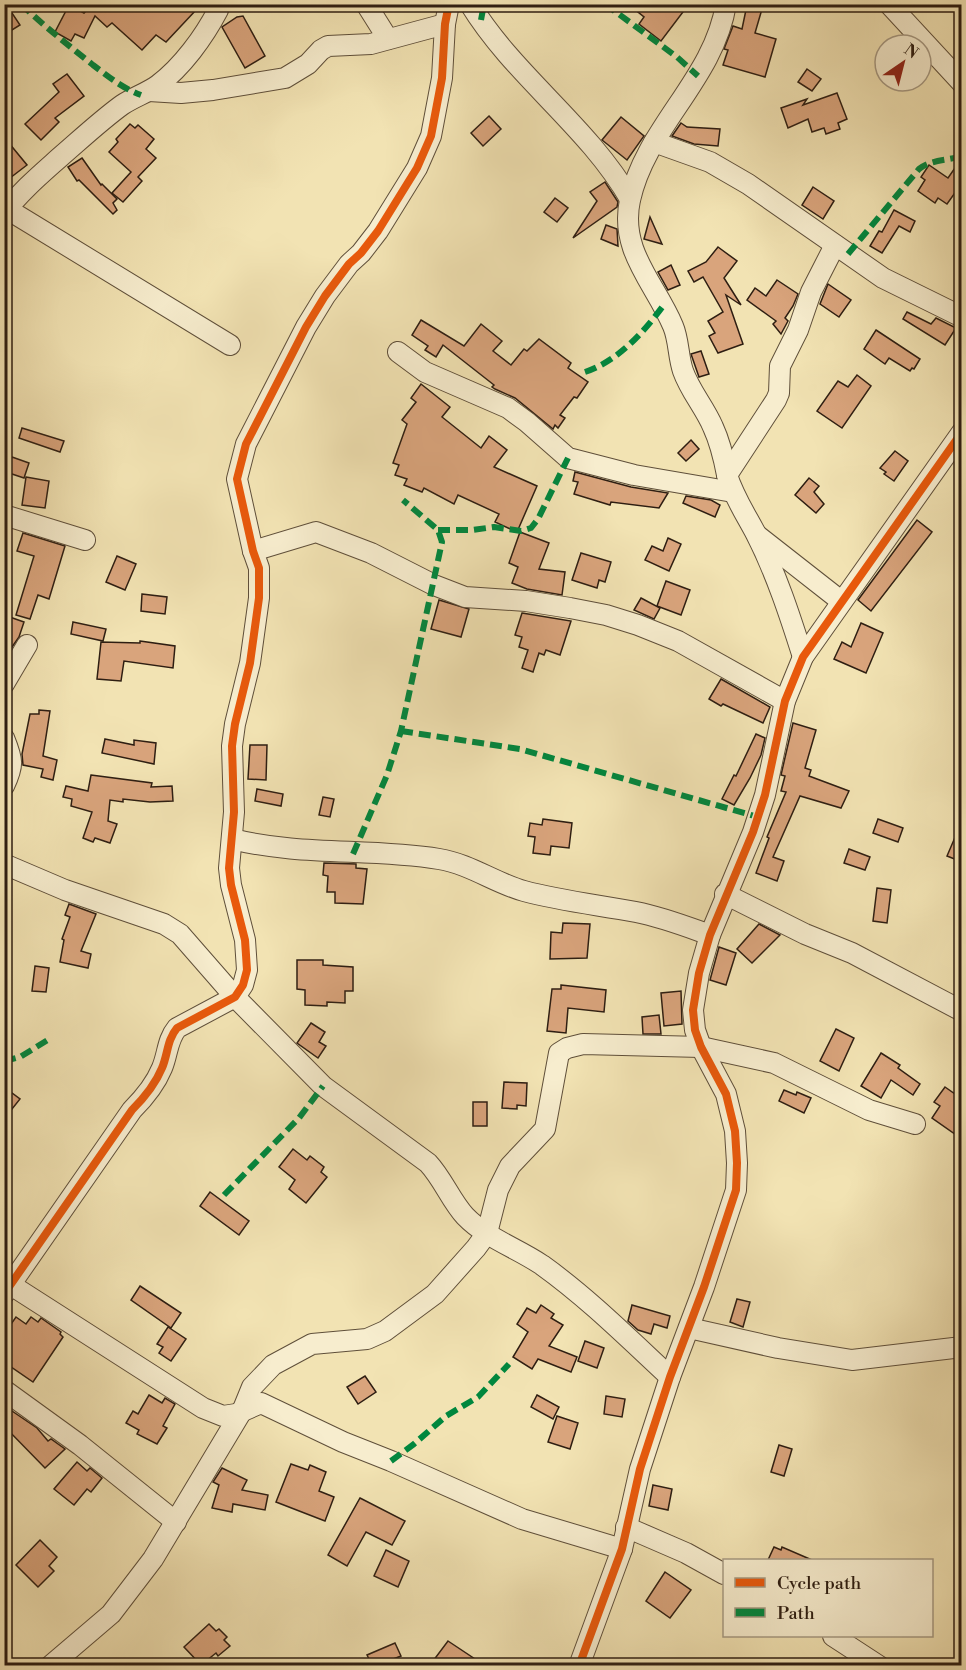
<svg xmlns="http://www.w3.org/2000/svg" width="966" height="1670" font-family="'Libre Bodoni',serif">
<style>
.building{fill:#d9a47c;stroke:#2e1e12;stroke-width:1.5}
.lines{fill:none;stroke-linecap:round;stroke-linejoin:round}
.minor-casing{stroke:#5f4f3a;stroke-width:22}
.minor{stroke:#f7edce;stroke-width:20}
.quiet{stroke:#00873e;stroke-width:6;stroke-dasharray:12 6;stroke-linecap:butt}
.cycleway-casing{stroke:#f7edce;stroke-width:11}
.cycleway{stroke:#e8590c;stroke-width:8}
</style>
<rect width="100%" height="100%" fill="#f2e3b3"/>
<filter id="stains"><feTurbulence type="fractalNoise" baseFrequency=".00333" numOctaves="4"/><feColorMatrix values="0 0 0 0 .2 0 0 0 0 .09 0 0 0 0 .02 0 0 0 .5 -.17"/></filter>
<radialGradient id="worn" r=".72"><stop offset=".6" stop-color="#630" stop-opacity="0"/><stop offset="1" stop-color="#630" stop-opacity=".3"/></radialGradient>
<g class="building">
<path d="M4,4H6L20,25L4,35Z"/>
<path d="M83,4H190L196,10L166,42L156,35L142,50L112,23L107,27L95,16L84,38L75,34L71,41L55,32L69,5L84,13L88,9Z"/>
<path d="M628,4H689L661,41L639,24L644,17Z"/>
<path d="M747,5L762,9L755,33L776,39L765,77L723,65L728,50L724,49L733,26L742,29Z"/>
<path d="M243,16L265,56L245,68L222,27L237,17Z"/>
<path d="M807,69L821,79L812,91L798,82Z"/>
<path d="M67,74L84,96L55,118L59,122L41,140L25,124L59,92L53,84Z"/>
<path d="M837,93L847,119L838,123L840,129L826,134L824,128L812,132L808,119L788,128L781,108L807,99L803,105Z"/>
<path d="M489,116L501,129L483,146L471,133Z"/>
<path d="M621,117L644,136L627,160L602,140Z"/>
<path d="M681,123L687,127L720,129L718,146L694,144L672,136Z"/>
<path d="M130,124L135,128L138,125L154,139L146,149L156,158L138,177L142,181L123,202L112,193L131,172L109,152L118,142L116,139Z"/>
<path d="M4,137L27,165L10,178L4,170Z"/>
<path d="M82,158L101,185L102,184L117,199L113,203L117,210L113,214L79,180L77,181L68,167Z"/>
<path d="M962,158V183L947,204L938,198L935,203L918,191L925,180L921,177L929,165L948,178Z"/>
<path d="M605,182L618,202L617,207L573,238L597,201L590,192Z"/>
<path d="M813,187L834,201L823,219L802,205Z"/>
<path d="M555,198L568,208L557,222L544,212Z"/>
<path d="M894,210L915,221L910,232L899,226L882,253L870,246L879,231L882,232Z"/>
<path d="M650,217L662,244L644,239Z"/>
<path d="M606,225L617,229L618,246L601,239Z"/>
<path d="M718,247L737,261L724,278L741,305L726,295L743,344L718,353L709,336L715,333L708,321L723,312L703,277L694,282L688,271L706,262Z"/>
<path d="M671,265L680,285L668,290L658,272Z"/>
<path d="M777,280L798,294L793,306L785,318L788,321L781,334L773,324L776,321L747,300L755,288L766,296Z"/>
<path d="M828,284L851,300L839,317L820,304Z"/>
<path d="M907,312L931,324L936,318L956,328L945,345L903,319Z"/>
<path d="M421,320L464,346L481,324L502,341L493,351L511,365L524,349L527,351L539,339L571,363L568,368L588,382L577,398L574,397L560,415L565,418L558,428L555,425L553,429L515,398L495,389L492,387L494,385L443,345L436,357L425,350L428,346L412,335Z"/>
<path d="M876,330L920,359L914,369L912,368L910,371L889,358L885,364L864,349Z"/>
<path d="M701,351L709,374L699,377L691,354Z"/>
<path d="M857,375L871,386L842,428L817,411L838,381L848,387Z"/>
<path d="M421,384L450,407L442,417L481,448L489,436L507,450L494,467L537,486L517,532L495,522L499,514L458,495L454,504L424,488L422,492L404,485L407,479L395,475L399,465L393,463L407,424L402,420L416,402L411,398Z"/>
<path d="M22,428L64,441L60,452L19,438Z"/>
<path d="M691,440L699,449L686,461L678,453Z"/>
<path d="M895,451L908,461L894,481L884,474L886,472L880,468Z"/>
<path d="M12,457L29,463L24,478L6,472Z"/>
<path d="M575,472L631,487L668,493L659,508L611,502L610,505L574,494L578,482L573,481Z"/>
<path d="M26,477L49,481L45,508L22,505Z"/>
<path d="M809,478L819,486L814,492L824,504L816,513L795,495Z"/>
<path d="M686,496L711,500L720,505L715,517L683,503Z"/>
<path d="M917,520L932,532L871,611L858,600Z"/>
<path d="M520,532L549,543L539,569L565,572L562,595L527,589L512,583L518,567L509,563Z"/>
<path d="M23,533L65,546L49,599L38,595L30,619L16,615L34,556L17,551Z"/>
<path d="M668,538L681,544L669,571L645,560L652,546L663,551Z"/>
<path d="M581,553L611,562L605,582L599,580L597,588L572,580Z"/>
<path d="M117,556L136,564L125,590L106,582Z"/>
<path d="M666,581L690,590L681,615L657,606Z"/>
<path d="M142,594L167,597L165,614L141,611Z"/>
<path d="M641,598L660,608L654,619L634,610Z"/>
<path d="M439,600L469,609L461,637L431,629Z"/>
<path d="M522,613L571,621L560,655L546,650L544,655L539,653L533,672L522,668L528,650L519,647L522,637L515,635Z"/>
<path d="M4,615L24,622L19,637L12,647L4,644Z"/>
<path d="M73,622L106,629L103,641L71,634Z"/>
<path d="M861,623L883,633L866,673L834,659L842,642L851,647Z"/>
<path d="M140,641L175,646L173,668L124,661L121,681L97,679L101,642L140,643Z"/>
<path d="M721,679L770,707L763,723L723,704L721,706L709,699Z"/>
<path d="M39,710L50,711L43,756L57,760L53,780L41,777L43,769L23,765L22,754L30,714H39Z"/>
<path d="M793,723L816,730L805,768L811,770L809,776L849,791L841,808L800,796L773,857L784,861L777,881L756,873L769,838L767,837L786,792L781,791L785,776L781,775Z"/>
<path d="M756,734L765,738L761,755L750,778L734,805L722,799L734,775L736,776Z"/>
<path d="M105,739L134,745V740L156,743L154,764L102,753Z"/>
<path d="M250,745H267L266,780L248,779Z"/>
<path d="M91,775L152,783L151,787L172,786L173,801L150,802L123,799V802L110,800L108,821L117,824L110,843L95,838L93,842L83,838L92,812L71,806L72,799L63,797L66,786L88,791Z"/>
<path d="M257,789L283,794L281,806L255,801Z"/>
<path d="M323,797L334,799L330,817L319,815Z"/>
<path d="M543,819L572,823L569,848L551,846L550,855L533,853L535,837L528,836L530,823L542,825Z"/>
<path d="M878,819L903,828L898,842L873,833Z"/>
<path d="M962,821V862L947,856Z"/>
<path d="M849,849L870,857L865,870L844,863Z"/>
<path d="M324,863L356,864V868L367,869L363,904L335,903V892H327L328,876L323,875Z"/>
<path d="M877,888L891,890L887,923L873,921Z"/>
<path d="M69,904L96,914L81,951L91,954L88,968L60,962L64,940L62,939L70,917L65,915Z"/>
<path d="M563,923L590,924L587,958L550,959L551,932L562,933Z"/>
<path d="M759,924L780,935L752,963L737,949Z"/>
<path d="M719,947L736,953L726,985L710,980Z"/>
<path d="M297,960H323V965L353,967V991H345V1003L327,1002V1006L305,1005V990L297,989Z"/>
<path d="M35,966L49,968L46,992L32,991Z"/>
<path d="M561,985L606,990L604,1012L568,1008L566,1033L547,1031L552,989H561Z"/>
<path d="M681,991L682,1024L664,1026L661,993Z"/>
<path d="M659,1015L661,1034H643L642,1017Z"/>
<path d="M311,1023L325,1032L319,1042L326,1046L318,1058L297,1043Z"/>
<path d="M836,1029L854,1038L839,1071L820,1061Z"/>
<path d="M881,1053L900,1065L898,1068L920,1084L913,1095L891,1080L881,1098L861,1086Z"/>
<path d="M504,1082L527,1083L526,1106L517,1105V1109L502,1108Z"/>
<path d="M4,1087L20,1099L4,1119Z"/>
<path d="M945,1087L962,1099V1139L932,1118L940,1106L934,1102Z"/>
<path d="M784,1090L796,1095L797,1092L811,1098L804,1113L779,1101Z"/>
<rect x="473" y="1102" width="14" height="24"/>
<path d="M293,1149L307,1160L310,1156L324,1167L321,1172L327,1177L306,1203L289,1189L295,1180L279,1167Z"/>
<path d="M210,1192L249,1221L239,1235L200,1206Z"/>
<path d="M140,1286L181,1313L171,1328L131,1300Z"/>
<path d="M737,1299L750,1302L743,1327L730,1322Z"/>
<path d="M541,1305L554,1314L551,1318L563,1325L549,1346L577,1357L571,1372L538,1359L532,1369L513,1357L528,1332L517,1324L527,1308L536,1313Z"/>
<path d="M632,1305L670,1316L667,1328L654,1324L651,1334L638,1330L628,1321Z"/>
<path d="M16,1317L26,1324L31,1317L38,1322L41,1318L61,1332L60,1334L63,1337L33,1382L4,1362V1334Z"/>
<path d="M168,1327L186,1339L171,1361L159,1353L163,1347L157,1344Z"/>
<path d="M585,1341L604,1348L597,1368L578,1361Z"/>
<path d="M365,1376L376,1392L358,1404L347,1387Z"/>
<path d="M149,1395L162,1403L165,1398L175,1404L163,1426L167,1428L157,1444L137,1434L139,1430L126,1423L133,1411L138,1414Z"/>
<path d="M537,1395L559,1407L553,1419L531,1407Z"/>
<path d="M606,1396L625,1399L622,1417L604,1414Z"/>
<path d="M9,1409L37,1428L48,1441L51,1439L65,1449L45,1468L4,1426V1414Z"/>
<path d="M557,1416L578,1423L570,1449L548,1442Z"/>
<path d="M779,1445L792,1449L784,1476L771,1472Z"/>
<path d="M77,1462L87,1471L90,1468L102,1478L91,1492L87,1489L74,1505L54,1489Z"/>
<path d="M291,1464L308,1470L310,1465L326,1472L319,1491L334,1497L325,1521L276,1502Z"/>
<path d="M222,1468L247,1480L242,1490L268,1495L265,1510L233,1504L232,1512L212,1508L219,1485L213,1482Z"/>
<path d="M653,1485L672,1489L668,1510L649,1506Z"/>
<path d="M360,1498L405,1521L392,1545L366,1532L347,1566L328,1555Z"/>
<path d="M40,1540L57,1557L49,1566L54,1571L38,1587L16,1565Z"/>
<path d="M774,1547L781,1550L782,1547L812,1560H768Z"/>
<path d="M386,1550L409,1561L398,1587L374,1576Z"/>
<path d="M665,1572L691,1590L670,1618L646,1601Z"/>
<path d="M209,1624L216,1631L219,1629L227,1637L224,1640L230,1646L218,1656L216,1653L201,1665L184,1647Z"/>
<path d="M448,1641L484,1665H430Z"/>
<path d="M395,1643L401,1656L378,1665H372L367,1655Z"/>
</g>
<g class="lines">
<g class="minor-casing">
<g id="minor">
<path d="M366,4L388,39"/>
<path d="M470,4C514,76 588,126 630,199"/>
<path d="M726,4C714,79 646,127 630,200C619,251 655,283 673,326C679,340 678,356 683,371C690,391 705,408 713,427C720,442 724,459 727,475"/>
<path d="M889,4L962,83"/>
<path d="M149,91L181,93L213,90L285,78L308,64L321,50L328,46L371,44L445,24"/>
<path d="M654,142L710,162L748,184L883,278L962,317"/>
<path d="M7,209L230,345"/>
<path d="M4,213C20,192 40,175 59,158C80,140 100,121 122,105C134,97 147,93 158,85C182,67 204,37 218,10L216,4"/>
<path d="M398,352L425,372L508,408L527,422L568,458L634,475L733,492"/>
<path d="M4,515L85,540"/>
<path d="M758,536L841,601"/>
<path d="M253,551L316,532L371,553L434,585L465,597L526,601L570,608L606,615L638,625L678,641L785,701"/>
<path d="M803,657C790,616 776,573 756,534C746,515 734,497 727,475L776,400L779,393L780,366L798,330L811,292L835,245"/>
<path d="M4,684L27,645"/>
<path d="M4,738C13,760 14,765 4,786"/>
<path d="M232,839C300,856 370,848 439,859C470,864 495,883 524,891C561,901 599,905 636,912C662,917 685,926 710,935"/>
<path d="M4,864L65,890L164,924L180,934L235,997L323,1086L428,1163C443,1179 451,1201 465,1216C486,1238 517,1248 542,1265C588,1298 628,1338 670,1377"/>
<path d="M725,894L805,934L852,953L962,1011"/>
<path d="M11,1285L203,1408L223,1416L236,1414L261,1403L343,1442L391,1461L522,1519L622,1549"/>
<path d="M4,1294L132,1110C145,1097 155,1085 162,1068C168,1054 167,1040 177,1028L235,997L243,985L247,970L245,940L231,885L229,868L234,812L232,746L235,724L250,663L259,598V568L253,551L237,479L246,444L306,327L325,296L349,264L361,253L378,231L417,168L431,136L442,78L445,24L449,4"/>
<path d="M689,1328L778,1348L852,1360L962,1347"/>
<path d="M4,1390L80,1445L176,1522"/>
<path d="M626,1527L686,1553L724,1574"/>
<path d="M833,1636L879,1666"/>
<path d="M50,1666L111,1614L153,1559L243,1409L252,1387L273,1365L312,1344L367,1339L385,1331L435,1294L476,1248L487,1233L498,1190L510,1166L545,1129L559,1053L567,1048L583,1044L701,1047L774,1063L869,1110L915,1124"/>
<path d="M579,1666L622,1549L640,1469L670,1377L704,1287L736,1190L737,1163L735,1131L726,1094L701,1047L695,1030L693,1010L699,973L710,935L753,832L765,795L785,701L803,657L962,432"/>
</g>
</g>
<use href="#minor" class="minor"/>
<g class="quiet">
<path d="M21,4C44,26 68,45 93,65C109,77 122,88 141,95"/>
<path d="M605,4L677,57L698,76"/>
<path d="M481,20L484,4"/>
<path d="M848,254L919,169C932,159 947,161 962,156"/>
<path d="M585,372C618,361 643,333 663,306"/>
<path d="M438,530H472L494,527L521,531L531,528L538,519L568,458"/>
<path d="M401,731L520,749L758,817"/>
<path d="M353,854L387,775L401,731L442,542L438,530L403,500"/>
<path d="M4,1061L20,1057L51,1038"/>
<path d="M224,1195L299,1118L323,1086"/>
<path d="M391,1461L414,1444L446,1416L478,1397L509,1364"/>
</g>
<g class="cycleway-casing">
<g id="cycleway">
<path d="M4,1294L132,1110C145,1097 155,1085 162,1068C168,1054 167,1040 177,1028L235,997L243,985L247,970L245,940L231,885L229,868L234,812L232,746L235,724L250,663L259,598V568L253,551L237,479L246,444L306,327L325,296L349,264L361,253L378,231L417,168L431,136L442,78L445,24L449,4"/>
<path d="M579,1666L622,1549L640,1469L670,1377L704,1287L736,1190L737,1163L735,1131L726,1094L701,1047L695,1030L693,1010L699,973L710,935L753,832L765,795L785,701L803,657L962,432"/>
</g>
</g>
<use href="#cycleway" class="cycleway"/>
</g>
<rect width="966" height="1670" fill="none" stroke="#f2e3b3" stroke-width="24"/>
<rect x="6" y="6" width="954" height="1658" fill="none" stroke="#2e1e12" stroke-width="3"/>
<rect x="12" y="12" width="942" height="1646" fill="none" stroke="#2e1e12" stroke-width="1.5"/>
<rect x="723" y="1559" width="210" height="78" fill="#f7edce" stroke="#a79a83" stroke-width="1.5"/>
<rect x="735" y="1578" width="30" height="9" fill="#e8590c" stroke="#a79a83" stroke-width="1.5"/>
<text x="777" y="1589" font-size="18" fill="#2e1e12">Cycle path</text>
<rect x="735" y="1608" width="30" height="9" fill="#00873e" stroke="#a79a83" stroke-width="1.5"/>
<text x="777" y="1619" font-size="18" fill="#2e1e12">Path</text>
<g transform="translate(903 63) rotate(35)"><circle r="28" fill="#f7edce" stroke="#a79a83" stroke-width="1.5"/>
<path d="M0-4.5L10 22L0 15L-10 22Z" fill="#8f2418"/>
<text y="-9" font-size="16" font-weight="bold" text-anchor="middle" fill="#2e1e12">N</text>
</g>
<rect width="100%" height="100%" filter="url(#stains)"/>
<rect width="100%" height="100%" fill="url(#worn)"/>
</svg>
